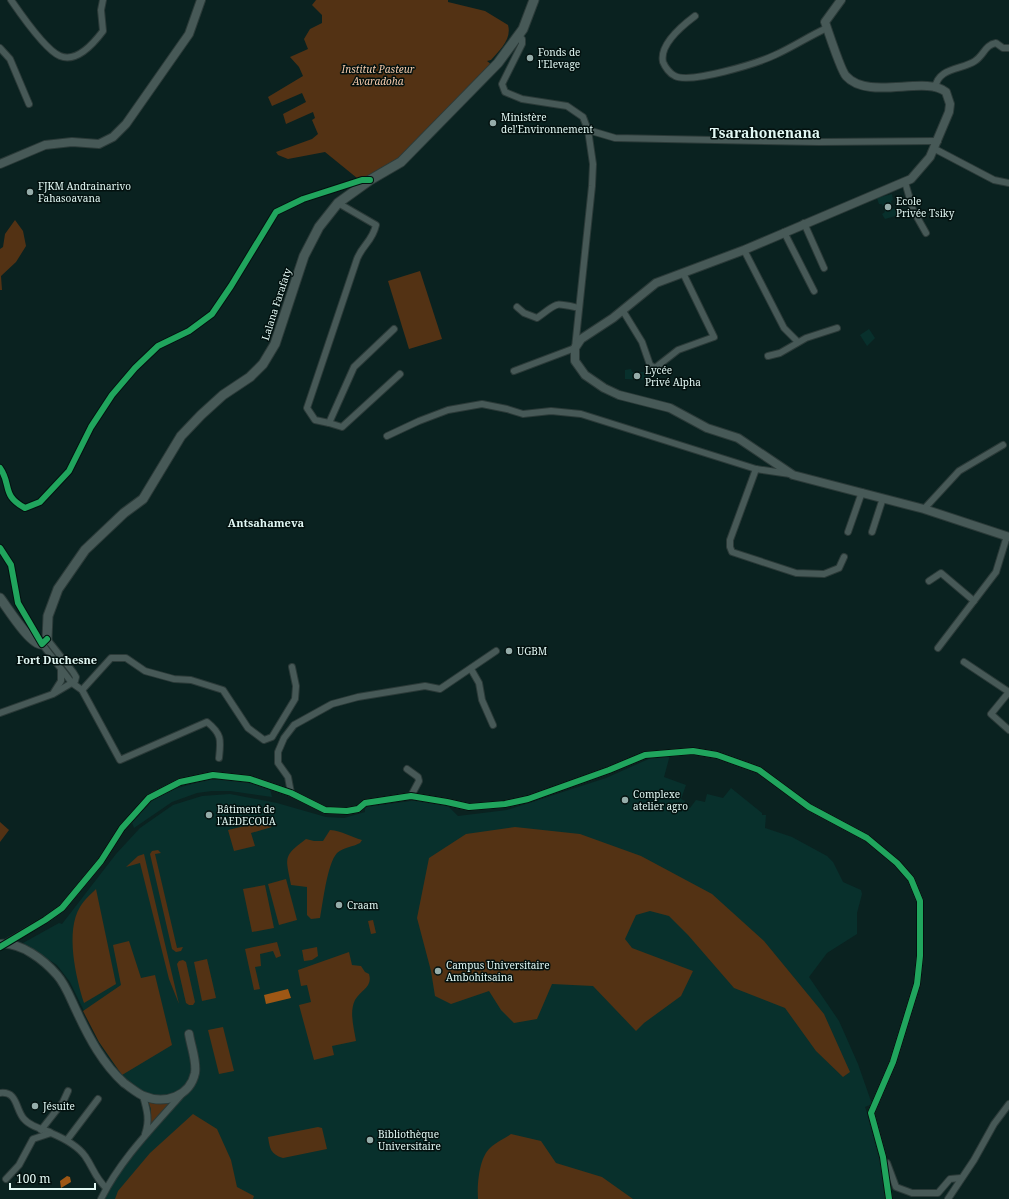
<svg xmlns="http://www.w3.org/2000/svg" width="1009" height="1199" font-family="'Noto Serif',serif">
<style>
.built{fill:#08302c}
.green{fill:#533214}
.water{fill:#9d5715}
.lines{fill:none;stroke-linecap:round;stroke-linejoin:round}
.minor-casing{stroke:#2b3a38;stroke-width:8}
.tertiary-casing{stroke:#2b3a38;stroke-width:10}
.secondary-casing{stroke:#2b3a38;stroke-width:11}
.minor{stroke:#475957;stroke-width:6}
.tertiary{stroke:#475957;stroke-width:8}
.secondary{stroke:#475957;stroke-width:9}
.cycleway-casing{stroke:#03110f;stroke-width:8}
.cycleway{stroke:#20a55d;stroke-width:6}
.poi-dot{fill:#96adaa;stroke:#03110f;stroke-width:1.5}
.labels{text-anchor:middle;dominant-baseline:central;stroke-width:3;stroke-linejoin:round;paint-order:stroke}
.poi-label{font-size:10px;fill:#e2f8f4;stroke:#03110f;text-anchor:start}
.park-label{font-size:10px;font-style:italic;fill:#f5caac;stroke:#03110f}
.street-label{font-size:10px;fill:#e2f8f4;stroke:#03110f}
.neighbourhood-label{font-size:11px;font-weight:bold;fill:#e2f8f4;stroke:#03110f}
.district-label{font-size:14px;font-weight:bold;fill:#e2f8f4;stroke:#03110f}
</style>
<rect width="100%" height="100%" fill="#0a2220"/>
<g class="built">
<path d="M892,194L893,200L891,201L893,209H897L899,215L885,219L882,214L885,212L882,204H879L877,198Z"/>
<path d="M869,329L875,338L867,346L860,335Z"/>
<path d="M631,369L632,372H650L651,380L625,379V370Z"/>
<path d="M670,755L664,777L686,785L681,799L685,801L684,806L690,808L696,800L705,802L707,794L723,798L731,788L762,813V815H766L765,828L792,837L827,856L833,862L843,882L861,890L862,894L857,913V934L827,953L809,977L839,1021L858,1064L872,1104L865,1107L874,1132L882,1165L887,1199H104L108,1189L122,1167L148,1138L149,1129L146,1099L141,1090L122,1075L111,1060L99,1042L70,982L57,965L23,943L59,923L62,924L116,854L140,828L173,805L202,796L230,794L277,803L326,817L344,818L365,812V807L418,800L447,805L458,816L507,810L606,778L651,758Z"/>
<path d="M206,780H233L256,784L270,789L272,797L230,791H212L197,793L172,802L134,828L131,820L151,800L167,791Z"/>
</g>
<g class="green">
<path d="M316,0H448V2L485,11L508,25C512,39 500,50 491,60L487,61L493,66C470,89 387,184 357,178L325,152L288,159L278,155L276,152L312,139L318,134L312,120L315,118L313,112L286,124L283,114L306,102L302,93L272,106L268,97L303,76L299,67L290,57L308,49L304,39L310,29L322,23V15L312,5Z"/>
<path d="M15,220L23,231L26,246L16,262L1,276L2,290H0V249L3,247L5,234Z"/>
<path d="M420,271L442,339L409,349L388,281Z"/>
<path d="M266,821L272,827L251,833L255,846L234,851L228,830Z"/>
<path d="M0,822L9,830L0,842Z"/>
<path d="M515,827L580,834L641,856L712,894L764,941L824,1014L850,1072L843,1077L816,1051L785,1008L734,988L688,935L669,916L650,911L636,915L625,939L632,948L693,971L681,996L644,1023L636,1031L593,986L552,984L537,1019L514,1023L501,1010L489,991L451,1004L435,996L431,971L417,918L429,858L466,834Z"/>
<path d="M330,830C342,831 351,837 362,840L360,843C353,847 344,847 337,853C327,864 323,903 320,918L311,919L307,915V887L291,885C286,857 282,857 306,839L314,841H323Z"/>
<path d="M158,850L161,853L155,854L177,948L183,947L181,951L176,952L172,949L150,854L152,851Z"/>
<path d="M144,854L179,1004L169,979L140,863L126,867L138,856Z"/>
<path d="M286,879L297,920L279,925L268,884Z"/>
<path d="M265,885L274,928L252,932L243,889Z"/>
<path d="M96,889L116,984L84,1003C76,978 65,931 80,907C84,900 91,894 96,889Z"/>
<path d="M373,920L376,933L371,934L368,921Z"/>
<path d="M129,941L141,978L155,975L172,1045L122,1075L99,1042L83,1011L121,985L113,945Z"/>
<path d="M277,942L281,956L276,958L273,951L260,954L261,966L255,967L260,989L254,990L245,949Z"/>
<path d="M317,947L318,956L312,960L304,961L302,950Z"/>
<path d="M349,952L352,965L361,966L365,972L369,974C373,987 361,990 355,1000C349,1012 354,1028 356,1041L332,1046L334,1055L314,1060L299,1005L311,1002L307,985L301,986L298,970Z"/>
<path d="M207,959L216,998L202,1001L194,962Z"/>
<path d="M183,960L186,962L195,1002L193,1005H189L186,1003L177,964L179,961Z"/>
<path d="M223,1027L234,1071L219,1074L208,1030Z"/>
<path d="M148,1101L162,1104L170,1103L151,1125V1109Z"/>
<path d="M193,1114L217,1129L231,1160L237,1187L254,1196L253,1199H115L118,1191L150,1153Z"/>
<path d="M318,1127L322,1128L327,1149L283,1158C270,1154 270,1148 268,1137Z"/>
<path d="M511,1134L541,1141L556,1163L602,1177L633,1199H478C477,1185 479,1158 490,1148C496,1142 505,1138 511,1134Z"/>
</g>
<g class="water">
<path d="M288,989L291,998L266,1004L264,995Z"/>
<path d="M67,1176L70,1177L71,1182L61,1188L60,1181Z"/>
</g>
<g class="lines">
<g class="minor-casing">
<g id="minor">
<path d="M11,0C20,13 45,50 60,56C77,63 94,43 103,31L101,10L103,0"/>
<path d="M695,16C683,25 659,44 663,62C665,67 670,74 675,76C691,84 758,63 775,55C793,47 809,36 827,28"/>
<path d="M0,48L10,59L29,104"/>
<path d="M935,88C938,67 962,70 975,61C984,55 985,45 996,43L1003,48H1009"/>
<path d="M588,130L615,138L819,142L938,141"/>
<path d="M935,149L994,180L1009,183"/>
<path d="M905,182L913,210L926,233"/>
<path d="M338,203L376,225C372,242 363,244 357,259L307,408L315,420L329,423L354,367L394,329"/>
<path d="M804,223L824,268"/>
<path d="M784,232L814,291"/>
<path d="M744,250L784,328L798,342"/>
<path d="M517,307L524,313L537,318C559,303 551,302 579,308"/>
<path d="M623,311L642,342L650,365L655,368L678,350L714,337L683,273"/>
<path d="M768,356L780,353L806,338L837,328"/>
<path d="M514,371L575,348L592,186L593,164L588,130L583,117L567,106L522,99L505,92L502,84L522,44V39L518,36"/>
<path d="M329,423L342,427L400,374"/>
<path d="M387,436L419,421L448,410L482,404L507,409L523,414L551,411L581,414L756,469L790,474"/>
<path d="M756,469L730,540V547L732,552L796,573L824,574L839,568L844,557"/>
<path d="M924,509L959,471L1003,445"/>
<path d="M848,532L862,492"/>
<path d="M872,532L883,498"/>
<path d="M929,581L941,573L974,601"/>
<path d="M42,644L72,683L82,690L120,760L207,722C222,734 221,740 219,758"/>
<path d="M938,648L996,572L1007,536"/>
<path d="M964,662L1009,692L991,714L1009,730"/>
<path d="M471,669L479,683L482,700L493,725"/>
<path d="M82,690L111,658H126L145,671L174,679L191,680L223,690L248,728L264,740L272,737L295,699L296,686L292,667"/>
<path d="M54,692L61,681V670"/>
<path d="M0,713L53,694L75,681L76,677L73,672L47,639"/>
<path d="M407,769L418,777L419,781L411,796"/>
<path d="M291,793L288,777L278,763V752L284,738L294,725L332,704L358,697L425,686L440,689L496,651"/>
<path d="M4,944L45,920L62,908L101,861L122,828L149,798L180,782L213,775L250,779L291,793L325,810L347,811L358,809L365,803L411,796L447,802L469,807L505,804L528,799L609,770L645,755L693,751L717,755L759,770L809,807L867,838L897,863L911,879L920,901V956L917,984L893,1062L871,1113L883,1157L889,1199"/>
<path d="M0,1093C18,1091 15,1109 24,1119C30,1126 41,1129 50,1132"/>
<path d="M143,1096C147,1110 150,1120 145,1134"/>
<path d="M41,1130L63,1102L68,1091"/>
<path d="M67,1140L98,1099"/>
<path d="M887,1163L896,1187L912,1193H938L950,1179L961,1178"/>
<path d="M6,1179L19,1165L33,1139L51,1133C63,1138 77,1145 85,1156C94,1169 94,1176 106,1188"/>
<path d="M101,1199C120,1160 153,1127 182,1094"/>
<path d="M948,1199L974,1160L994,1124L1009,1104"/>
</g>
</g>
<g class="tertiary-casing">
<g id="tertiary">
<path d="M841,0L825,22C828,31 842,72 846,76C868,101 926,75 946,92L950,104L949,112L930,157L911,179L744,250L656,283L613,318L581,339L575,348V361L585,375L604,388L619,395L670,408L707,428L738,438L793,475L924,509L1009,537"/>
<path d="M0,164L45,145L72,142L99,144L113,137L126,124L189,34L201,0"/>
<path d="M0,944C21,942 44,960 57,975C66,985 71,1000 77,1012C89,1038 103,1064 124,1083C130,1087 138,1094 144,1096C165,1105 190,1096 195,1073C197,1061 191,1047 189,1034"/>
</g>
</g>
<g class="secondary-casing">
<path id="secondary" d="M0,598C7,607 31,646 42,644L47,639L48,616L58,589L85,550L124,513L143,499L181,436L201,415L223,395L250,377L263,364L275,344L304,256L319,227L338,203L370,180L401,162L498,63L523,29L534,0"/>
</g>
<use href="#minor" class="minor"/>
<use href="#tertiary" class="tertiary"/>
<use href="#secondary" class="secondary"/>
<g class="cycleway-casing">
<g id="cycleway">
<path d="M0,468C12,485 1,495 25,508L40,502L69,471L91,427L112,395L135,368L158,346L189,331L212,314L231,286L276,212L303,199L362,180H370"/>
<path d="M0,548L11,565L18,603L42,644L47,639"/>
<path d="M0,947L45,920L62,908L101,861L122,828L149,798L180,782L213,775L250,779L291,793L325,810L347,811L358,809L365,803L411,796L447,802L469,807L505,804L528,799L609,770L645,755L693,751L717,755L759,770L809,807L867,838L897,863L911,879L920,901V956L917,984L893,1062L871,1113L883,1157L889,1199"/>
</g>
</g>
<use href="#cycleway" class="cycleway"/>
</g>
<g class="poi-dot">
<circle cx="530" cy="58" r="4"/>
<circle cx="493" cy="123" r="4"/>
<circle cx="30" cy="192" r="4"/>
<circle cx="888" cy="207" r="4"/>
<circle cx="637" cy="376" r="4"/>
<circle cx="509" cy="651" r="4"/>
<circle cx="625" cy="800" r="4"/>
<circle cx="209" cy="815" r="4"/>
<circle cx="339" cy="905" r="4"/>
<circle cx="438" cy="971" r="4"/>
<circle cx="35" cy="1106" r="4"/>
<circle cx="370" cy="1140" r="4"/>
</g>
<g class="labels">
<g class="poi-label">
<text x="538" y="52">Fonds de<tspan x="538" dy="12">l'Elevage</tspan></text>
<text x="501" y="117">Ministère<tspan x="501" dy="12">del'Environnement</tspan></text>
<text x="38" y="186">FJKM Andrainarivo<tspan x="38" dy="12">Fahasoavana</tspan></text>
<text x="896" y="201">Ecole<tspan x="896" dy="12">Privée Tsiky</tspan></text>
<text x="645" y="370">Lycée<tspan x="645" dy="12">Privé Alpha</tspan></text>
<text x="517" y="651">UGBM</text>
<text x="633" y="794">Complexe<tspan x="633" dy="12">atelier agro</tspan></text>
<text x="217" y="809">Bâtiment de<tspan x="217" dy="12">l'AEDECOUA</tspan></text>
<text x="347" y="905">Craam</text>
<text x="446" y="965">Campus Universitaire<tspan x="446" dy="12">Ambohitsaina</tspan></text>
<text x="43" y="1106">Jésuite</text>
<text x="378" y="1134">Bibliothèque<tspan x="378" dy="12">Universitaire</tspan></text>
</g>
<g class="park-label">
<text x="378" y="69">Institut Pasteur<tspan x="378" dy="12">Avaradoha</tspan></text>
</g>
<g class="street-label">
<text transform="translate(276 304) rotate(-72)">Lalana Farafaty</text>
</g>
<g class="neighbourhood-label">
<text x="266" y="522">Antsahameva</text>
<text x="57" y="659">Fort Duchesne</text>
</g>
<g class="district-label">
<text x="765" y="132">Tsarahonenana</text>
</g>
</g>
<path d="M10 1183v6h85v-6" fill="none" stroke="#e2f8f4" stroke-width="2"/>
<text x="16" y="1183" font-size="12" fill="#e2f8f4" stroke="#03110f" stroke-width="3" paint-order="stroke">100 m</text>
</svg>
